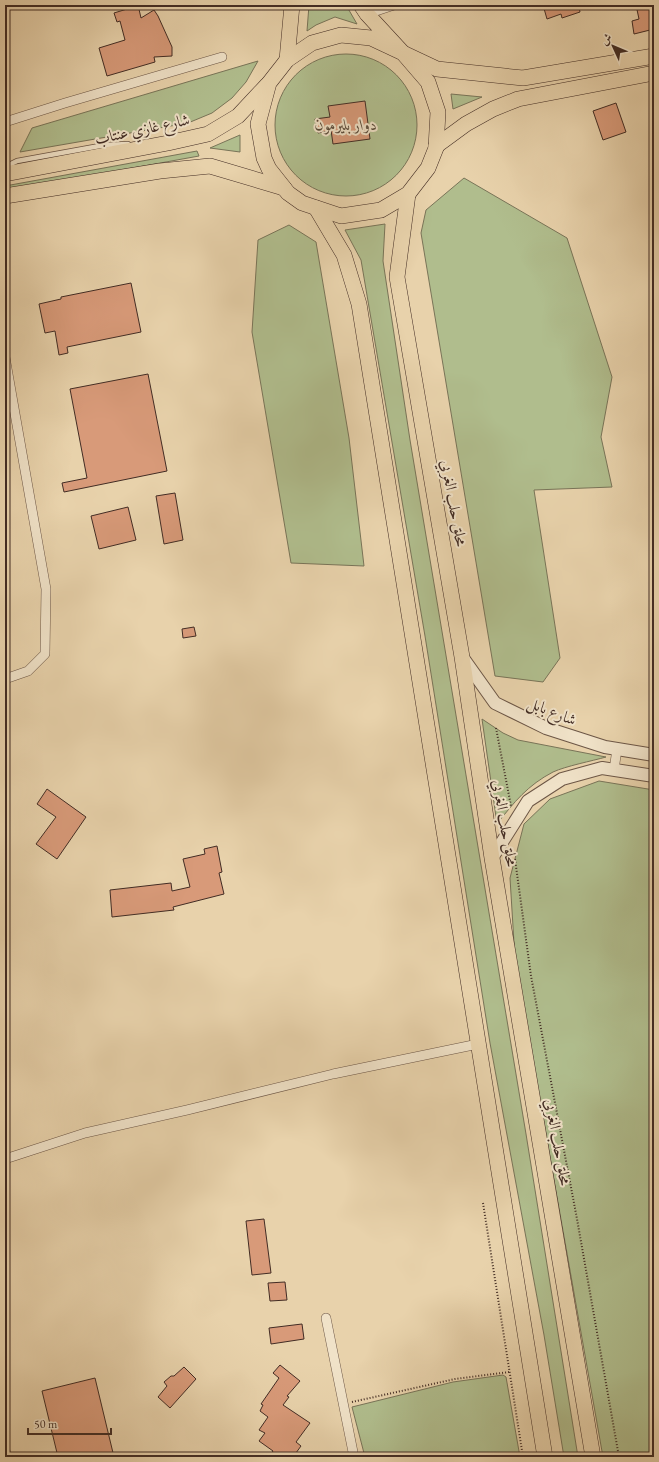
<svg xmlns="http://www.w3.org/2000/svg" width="659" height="1462" font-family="'EB Garamond',Amiri,serif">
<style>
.green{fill:#b0bd8d;stroke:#797458}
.building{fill:#d89a79;stroke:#422c24}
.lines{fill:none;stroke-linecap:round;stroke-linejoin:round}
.service-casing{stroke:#6c5646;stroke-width:6}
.minor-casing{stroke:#6c5646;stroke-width:10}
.tertiary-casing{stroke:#6c5646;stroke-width:14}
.primary-casing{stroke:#422c24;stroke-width:16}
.trunk-casing{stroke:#422c24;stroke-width:16}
.path{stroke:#422c24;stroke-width:2;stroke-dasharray:1 2;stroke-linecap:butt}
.service{stroke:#f0e2c8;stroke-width:4.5}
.minor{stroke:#f0e2c8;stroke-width:9}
.tertiary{stroke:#f0e2c8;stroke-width:12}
.primary{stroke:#e8d2ab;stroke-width:15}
.trunk{stroke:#e8d2ab;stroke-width:15}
.labels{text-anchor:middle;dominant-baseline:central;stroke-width:4;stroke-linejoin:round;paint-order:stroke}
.park-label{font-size:16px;font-style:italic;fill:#584939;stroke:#f0e2c8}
.street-label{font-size:16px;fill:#422c24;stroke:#f0e2c8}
</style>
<rect width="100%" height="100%" fill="#e8d2ab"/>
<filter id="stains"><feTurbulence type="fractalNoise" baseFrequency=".005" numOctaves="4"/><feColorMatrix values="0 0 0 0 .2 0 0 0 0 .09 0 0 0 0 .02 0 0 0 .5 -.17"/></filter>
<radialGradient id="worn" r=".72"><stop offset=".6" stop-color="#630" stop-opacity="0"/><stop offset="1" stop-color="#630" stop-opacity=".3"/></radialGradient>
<g class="green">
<path d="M309,5H346L357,24L335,17L316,25L307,31Z"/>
<circle cx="346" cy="125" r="71"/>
<path d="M258,61L246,82L232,98L212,113L188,123L20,152L32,128Z"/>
<path d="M451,94L482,97L453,109Z"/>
<path d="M240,135V152L210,148Z"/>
<path d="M197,151L199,156L5,191V186Z"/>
<path d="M464,178L567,238L612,377L601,437L612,487L534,490L560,658L543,682L495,676L421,233L426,210Z"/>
<path d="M385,224L383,261L410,440L526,1134L578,1457H564L544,1335L490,1043L425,636L361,260L345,230Z"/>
<path d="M289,225L316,242L349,438L364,566L291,563L252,332L258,240Z"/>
<path d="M482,719L503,733L518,740L606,757C592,761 566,766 553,772C528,785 514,802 497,824Z"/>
<path d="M599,781L654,790V1457H603L515,959L510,878L524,824L550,799Z"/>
<path d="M503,1375L506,1377L520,1457H365L352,1407L453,1382Z"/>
</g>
<g class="building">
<path d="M126,5H138L141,18L154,10L158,16L172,47V56L154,57L155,62L107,76L99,48L125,40L120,21L117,22L114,13L127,9Z"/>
<path d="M543,5H582V6L579,7L580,12L562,18L561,14L547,19Z"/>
<path d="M636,5H654V29L634,34L632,21L639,19Z"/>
<path d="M365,101L370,139L333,144L331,130L318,133L315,119L330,117L328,106Z"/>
<path d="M616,103L626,132L603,140L593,111Z"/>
<path d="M131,283L141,332L67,347L68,353L59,355L55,331L45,333L39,304L61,299V297Z"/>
<path d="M148,374L167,471L64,492L62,483L87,478L70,389Z"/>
<path d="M175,493L183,540L164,544L156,496Z"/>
<path d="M128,507L136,540L99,549L91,516Z"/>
<path d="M194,627L196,636L183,638L182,629Z"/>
<path d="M47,789L86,817L57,859L36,844L56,817L37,804Z"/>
<path d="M217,846L222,872L219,873L224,894L173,907L174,910L112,917L110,890L171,883L172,891L190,887L183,859L205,854L204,849Z"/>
<path d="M264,1219L271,1273L252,1275L246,1221Z"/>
<path d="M285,1282L287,1300L270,1301L268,1283Z"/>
<path d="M302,1324L304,1339L271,1344L269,1328Z"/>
<path d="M280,1365L300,1381L287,1396L289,1397L283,1405L310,1423L296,1442L301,1446L293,1457H269L273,1451L259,1441L265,1433L259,1430L268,1417L260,1411L263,1405L261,1404L279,1378L273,1373Z"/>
<path d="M184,1367L196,1379L170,1408L158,1397L167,1386L164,1382L171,1376H174Z"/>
<path d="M95,1378L114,1457H58L42,1391Z"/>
</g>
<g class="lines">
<g class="service-casing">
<path id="service" d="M5,167L17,161L105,145L128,144"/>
</g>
<g class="minor-casing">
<g id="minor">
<path d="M367,14L394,5"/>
<path d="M5,122L65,103L222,57"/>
<path d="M5,357L46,589L45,654L28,671L5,679"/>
<path d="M614,770L617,749"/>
<path d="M5,1159L85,1133L187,1110L333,1074L478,1044"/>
<path d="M326,1318L354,1457"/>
<path d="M5,1450L7,1457"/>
</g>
</g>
<g class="tertiary-casing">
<g id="tertiary">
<path d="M463,658L495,703L546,728L605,747L654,755"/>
<path d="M492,858L528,801L562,779L602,768L654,776"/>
</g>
</g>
<g class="primary-casing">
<g id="primary">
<path d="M403,53L437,69L523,78L654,56"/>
<path d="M436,146L466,124L493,109L518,99L654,73"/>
</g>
</g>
<g class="trunk-casing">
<g id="trunk">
<path d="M361,5L367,14L403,53L428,82L438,112L436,148L428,168L408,194L381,210L341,216L302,203L288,193L269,169L264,158L258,124L269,83L287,60L312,43L341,35L371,38L403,53"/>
<path d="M287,60L292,5"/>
<path d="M5,174L168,143L208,134L238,116L267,85"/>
<path d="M408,194L397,277L462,657L492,858L593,1457"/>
<path d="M5,196L160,171L210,166L284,188"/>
<path d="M316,208L344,255L359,304L545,1457"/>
</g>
</g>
<g class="path">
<path d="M496,728L511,806"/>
<path d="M515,859L531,976L577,1219L619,1457"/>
<path d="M483,1203L523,1457"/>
<path d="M352,1402L455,1379L509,1372"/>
</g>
<use href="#service" class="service"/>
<use href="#minor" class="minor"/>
<use href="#tertiary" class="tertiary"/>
<use href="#primary" class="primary"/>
<use href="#trunk" class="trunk"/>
</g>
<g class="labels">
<g class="park-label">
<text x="346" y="124">دوار بليرمون</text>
</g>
<g class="street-label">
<text transform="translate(142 129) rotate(-12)">شارع غازي عنتاب</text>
<text transform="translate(454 503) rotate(80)">محلق حلب الغربي</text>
<text transform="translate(552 711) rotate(22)">شارع بابل</text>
<text transform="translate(505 823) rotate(81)">محلق حلب الغربي</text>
<text transform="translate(558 1142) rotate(80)">محلق حلب الغربي</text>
</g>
</g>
<rect width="659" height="1462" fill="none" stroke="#e8d2ab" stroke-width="20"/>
<rect x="6" y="6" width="647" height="1450" fill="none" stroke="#422c24" stroke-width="2"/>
<rect x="10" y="10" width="639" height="1442" fill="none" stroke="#422c24"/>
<g transform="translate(613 46) rotate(314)" stroke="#f0e2c8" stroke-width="3" paint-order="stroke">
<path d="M0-3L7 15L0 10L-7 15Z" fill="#422c24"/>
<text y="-6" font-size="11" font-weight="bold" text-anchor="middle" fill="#422c24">ش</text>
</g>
<path d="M28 1428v6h83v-6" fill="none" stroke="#422c24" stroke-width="2"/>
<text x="34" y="1428" font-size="12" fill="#422c24" stroke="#f0e2c8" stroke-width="3" paint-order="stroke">50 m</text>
<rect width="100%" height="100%" filter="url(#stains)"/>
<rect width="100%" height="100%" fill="url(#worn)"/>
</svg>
